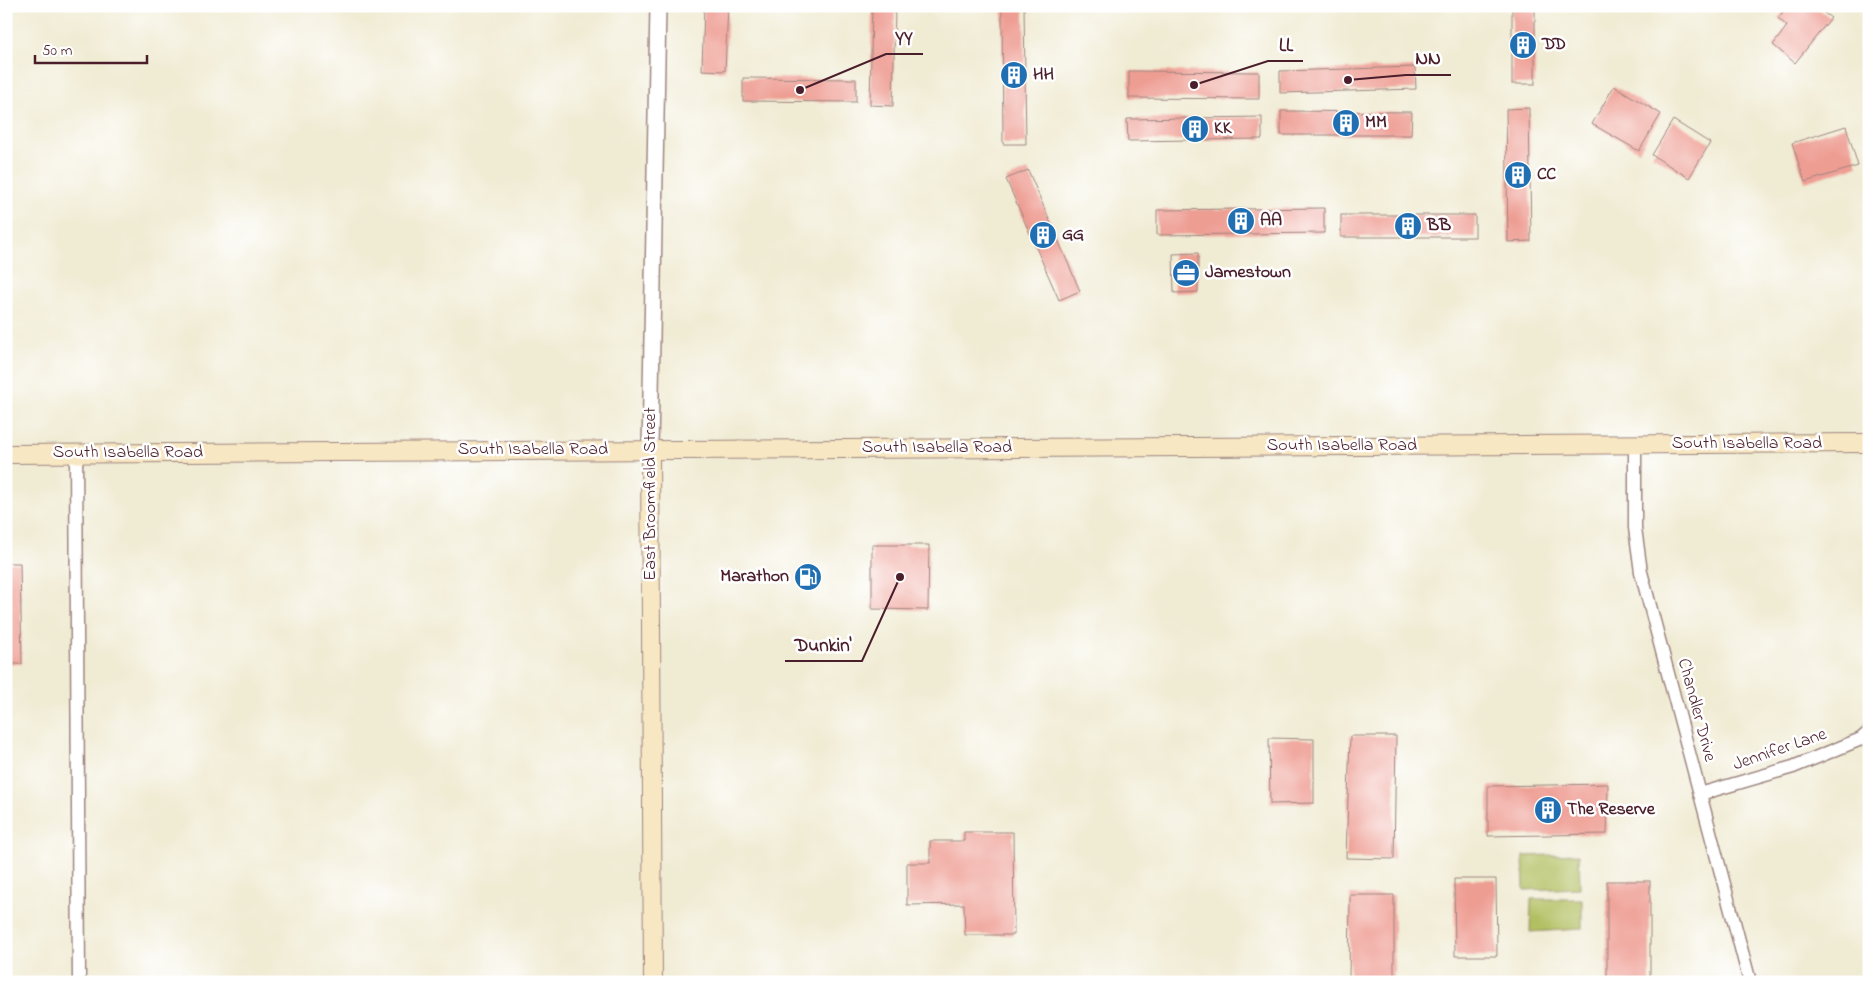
<svg xmlns="http://www.w3.org/2000/svg" width="1875" height="988" font-family="'Indie Flower',sans-serif">
<style>
.green{fill:#b2c062;stroke:#7e7046}
.building{fill:#ee9d93}
.lines{fill:none;stroke-linecap:round;stroke-linejoin:round}
.minor-casing{stroke:#9d857f;stroke-width:15}
.tertiary-casing{stroke:#9d857f;stroke-width:18}
.secondary-casing{stroke:#9d857f;stroke-width:20}
.minor{stroke:#fff;stroke-width:12}
.tertiary{stroke:#fff;stroke-width:15}
.secondary{stroke:#f8e7c3;stroke-width:18}
.labels{text-anchor:middle;dominant-baseline:central;stroke-width:5;stroke-linejoin:round;paint-order:stroke}
.poi-label{font-size:18px;font-weight:bold;fill:#4a1f2b;stroke:#fff;text-anchor:start}
.street-label{font-size:18px;fill:#4a1f2b;stroke:#fff}
.leader{fill:none;stroke:#4a1f2b;stroke-width:2}
.callout-dot{fill:#4a1f2b;stroke:#fff;stroke-width:2}
.callout-label{font-size:19px;text-anchor:middle;font-weight:bold;fill:#4a1f2b;stroke:#fff;stroke-width:5;stroke-linejoin:round;paint-order:stroke}
</style>
<rect width="100%" height="100%" fill="#fff"/>
<filter id="ink" filterUnits="userSpaceOnUse"><feTurbulence type="fractalNoise" baseFrequency=".02" numOctaves="2"/><feDisplacementMap in="SourceGraphic" scale="10" xChannelSelector="R" yChannelSelector="G"/><feConvolveMatrix kernelMatrix="1 2 1 2 8 2 1 2 1" color-interpolation-filters="sRGB"/></filter>
<filter id="wash" filterUnits="userSpaceOnUse"><feTurbulence type="fractalNoise" baseFrequency=".0096" numOctaves="4" result="noise"/><feDisplacementMap in="SourceGraphic" scale="20" xChannelSelector="R" yChannelSelector="G"/><feGaussianBlur stdDeviation="1.12" result="paint"/><feColorMatrix in="noise" values="0 0 0 0 0 0 0 0 0 0 0 0 0 0 0 0 0 1.4 0 .05"/><feComposite in="paint" operator="in"/></filter>
<g filter="url(#wash)">
<rect width="100%" height="100%" fill="#f0ebd3"/>
<g class="green">
<path d="M1579,854L1580,888L1524,890L1523,856Z"/>
<path d="M1531,899H1582V929L1530,932Z"/>
</g>
<g id="blocks">
<g class="building">
<path d="M704,6H728L725,71L702,70Z"/>
<path d="M872,6H895L893,106L870,105Z"/>
<path d="M1002,6H1024L1026,144H1003Z"/>
<rect x="1512" y="6" width="23" height="78"/>
<path d="M1788,6H1815L1831,18L1795,63L1773,45L1787,26L1778,18Z"/>
<path d="M1415,67L1416,89L1280,93V71Z"/>
<path d="M1129,71L1259,72V99L1129,98Z"/>
<path d="M743,78L856,79V102L743,101Z"/>
<path d="M1614,86L1661,114L1639,151L1592,124Z"/>
<path d="M1529,108L1531,241L1508,242L1506,109Z"/>
<path d="M1281,111L1412,112L1411,135H1281Z"/>
<path d="M1262,117V139L1128,141L1127,119Z"/>
<path d="M1673,120L1710,143L1689,178L1652,155Z"/>
<path d="M1846,126L1858,166L1805,182L1792,143Z"/>
<path d="M1028,170L1080,291L1059,300L1006,179Z"/>
<path d="M1324,208V233L1157,235V210Z"/>
<rect x="1341" y="215" width="134" height="22"/>
<path d="M1198,253V292L1174,293L1173,254Z"/>
<path d="M872,545H929L928,610L872,609Z"/>
<path d="M6,563H20L22,664H6Z"/>
<path d="M1350,736H1396L1394,859L1346,858Z"/>
<path d="M1269,738L1314,739V803L1270,804Z"/>
<path d="M1608,784L1607,834L1488,836V786Z"/>
<path d="M964,832H1013L1014,935H965L964,904L907,905V863H930V841H964Z"/>
<path d="M1454,879H1496L1497,956H1455Z"/>
<rect x="1607" y="881" width="43" height="101"/>
<path d="M1350,895H1394V982H1349Z"/>
</g>
</g>
</g>
<g filter="url(#ink)">
<use href="#blocks" fill-opacity="0" stroke="#9d857f" stroke-width="1"/>
<g class="lines">
<g class="minor-casing">
<g id="minor">
<path d="M1635,444V528L1641,572L1750,982"/>
<path d="M76,453L79,982"/>
<path d="M1700,794L1793,767L1861,739L1869,732"/>
</g>
</g>
<g class="tertiary-casing">
<path id="tertiary" d="M650,449L658,6"/>
</g>
<g class="secondary-casing">
<g id="secondary">
<path d="M650,449L653,982"/>
<path d="M6,454L1869,443"/>
</g>
</g>
<use href="#minor" class="minor"/>
<use href="#tertiary" class="tertiary"/>
<use href="#secondary" class="secondary"/>
</g>
</g>
<defs>
<g id="building-disc" transform="scale(1.4375)"><circle r="9.5" fill="#1f6fb2" stroke="#fff"/><path d="M-4-6H4V6H1V3H-1V6H-4ZM-2.5-4.3h1.7v1.8h-1.7ZM.8-4.3h1.7v1.8H.8ZM-2.5-1h1.7V.8h-1.7ZM.8-1h1.7V.8H.8Z" fill="#fff"/></g>
<g id="office-disc" transform="scale(1.4375)"><circle r="9.5" fill="#1f6fb2" stroke="#fff"/><path d="M-6-3h4V-5.5h4V-3h4V5H-6ZM-1-4.5V-3h2v-1.5ZM-6 0V1H6V0Z" fill="#fff"/></g>
<g id="fuel-disc" transform="scale(1.4375)"><circle r="9.5" fill="#1f6fb2" stroke="#fff"/><path d="M-5.5-6h7V0h2V4h1.3V-2.5L3-4.5l.8-.8L6-3V5H2.5V1h-1V6h-7ZM-4.2-4.7v3.2H.2V-4.7Z" fill="#fff"/></g>
</defs>
<g fill-rule="evenodd">
<use href="#building-disc" x="1523" y="45"/>
<use href="#building-disc" x="1014" y="75"/>
<use href="#building-disc" x="1346" y="123"/>
<use href="#building-disc" x="1195" y="129"/>
<use href="#building-disc" x="1518" y="175"/>
<use href="#building-disc" x="1241" y="221"/>
<use href="#building-disc" x="1408" y="226"/>
<use href="#building-disc" x="1043" y="235"/>
<use href="#office-disc" x="1186" y="273"/>
<use href="#fuel-disc" x="808" y="577"/>
<use href="#building-disc" x="1548" y="810"/>
</g>
<g class="labels">
<g class="poi-label">
<text x="1542" y="45">DD</text>
<text x="1033" y="75">HH</text>
<text x="1365" y="123">MM</text>
<text x="1214" y="129">KK</text>
<text x="1537" y="175">CC</text>
<text x="1260" y="221">AA</text>
<text x="1427" y="226">BB</text>
<text x="1062" y="235">GG</text>
<text x="1205" y="273">Jamestown</text>
<text x="789" y="577" text-anchor="end">Marathon</text>
<text x="1567" y="810">The Reserve</text>
</g>
<g class="street-label">
<text x="1747" y="444">South Isabella Road</text>
<text x="1342" y="446">South Isabella Road</text>
<text x="937" y="448">South Isabella Road</text>
<text x="533" y="450">South Isabella Road</text>
<text x="128" y="453">South Isabella Road</text>
<text transform="translate(651 494) rotate(-90)">East Broomfield Street</text>
<text transform="translate(1696 710) rotate(75)">Chandler Drive</text>
<text transform="translate(1780 750) rotate(-19)">Jennifer Lane</text>
</g>
</g>
<path class="leader" d="M800 90L886 54H923M1194 85L1268 61H1303M1348 80L1406 75H1451M900 577L862 661H785"/>
<g class="callout-dot">
<circle cx="800" cy="90" r="5"/>
<circle cx="1194" cy="85" r="5"/>
<circle cx="1348" cy="80" r="5"/>
<circle cx="900" cy="577" r="5"/>
</g>
<g class="callout-label">
<text x="904" y="44">YY</text>
<text x="1286" y="51">LL</text>
<text x="1428" y="64">NN</text>
<text x="823" y="651">Dunkin'</text>
</g>
<rect width="1875" height="988" fill="none" stroke="#fff" stroke-width="25"/>
<path d="M35 55v8h112v-8" fill="none" stroke="#4a1f2b" stroke-width="2.5"/>
<text x="42" y="55" font-size="15" fill="#4a1f2b" stroke="#ffffff" stroke-width="4" paint-order="stroke">50 m</text>
</svg>
